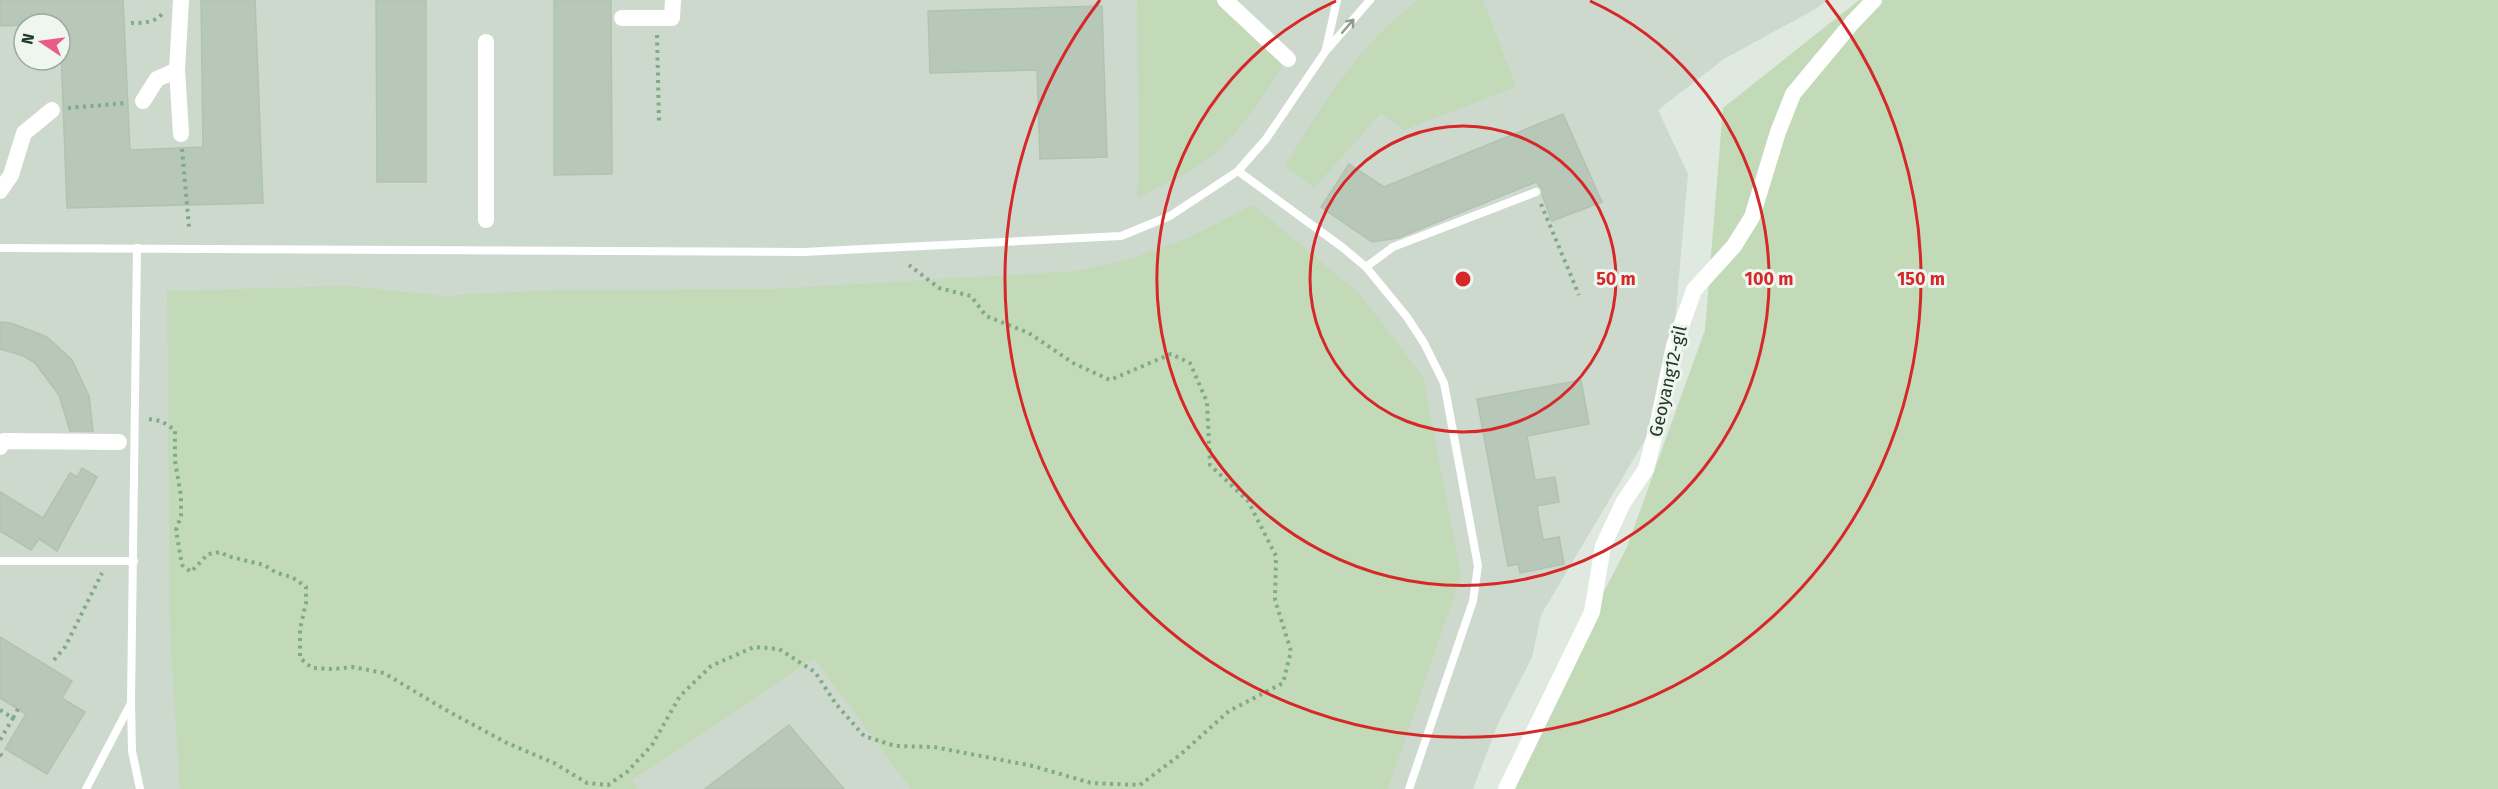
<svg xmlns="http://www.w3.org/2000/svg" width="2498" height="789" font-family="'Fira Sans',sans-serif">
<style>
.built{fill:#cdd9cd;fill-rule:evenodd}
.green{fill:#c2dab8}
.building{fill:#b7c7b8;stroke:#b2c2b2;stroke-width:1.5}
.lines{fill:none;stroke-linecap:round;stroke-linejoin:round}
.path{stroke:#81ab86;stroke-width:4;stroke-dasharray:3 4.5;stroke-linecap:butt}
.lane{stroke:#fff;stroke-width:8}
.street{stroke:#fff;stroke-width:16}
.oneway{stroke:#909c92}
.ring{fill:none;stroke:#d62828;stroke-width:3}
.labels{text-anchor:middle;dominant-baseline:central;stroke-width:6;stroke-linejoin:round;paint-order:stroke}
.street-label{font-size:18px;fill:#213825;stroke:#eff6ef}
.centre{fill:#d62828;stroke:#eff6ef;stroke-width:3}
.ring-label{font-size:18px;text-anchor:middle;font-weight:bold;fill:#d62828;stroke:#eff6ef;stroke-width:6;stroke-linejoin:round;paint-order:stroke}
</style>
<rect width="100%" height="100%" fill="#dfe9df"/>
<path class="built" d="M0,0H1827L1817,8L1724,59L1658,110L1688,174L1668,401L1541,615L1532,657L1498,724L1473,789H0ZM24,24H60V60H24Z"/>
<g class="green">
<path d="M1137,0H1216L1281,63L1282,68C1264,93 1248,120 1227,142C1203,168 1167,183 1137,198L1139,171Z"/>
<path d="M1418,0H1483L1516,87L1404,130L1381,113L1315,187L1285,166C1325,101 1356,48 1418,0Z"/>
<path d="M1859,0H2498V789H1502L1627,547L1705,330L1723,108Z"/>
<path d="M1253,205L1360,294L1423,377L1461,576L1388,789H911L814,658L632,780L637,789H180L170,630L167,291L347,286L444,296L553,290L774,289L1077,271L1127,260L1188,238Z"/>
</g>
<g class="building">
<path d="M0,0H123L130,150L203,147L201,0H255L263,203L67,208L60,24L0,26Z"/>
<path d="M376,0H426V182H377Z"/>
<path d="M554,0H611L612,174L554,175Z"/>
<path d="M1102,6L1107,157L1040,159L1037,70L930,73L928,11Z"/>
<path d="M1563,114L1602,202L1552,221L1542,195V189L1536,182L1398,238L1372,242L1321,207L1349,164L1384,187Z"/>
<path d="M0,322L11,323L47,337L72,360L89,396L93,431H70L59,395L35,363L24,356L0,349Z"/>
<path d="M1581,380L1589,424L1527,436L1535,480L1555,477L1559,502L1537,506L1543,540L1559,537L1564,564L1520,573L1518,564L1508,566L1477,399Z"/>
<path d="M82,468L97,477L57,551L39,539L31,550L0,531V492L43,518L70,473L77,477Z"/>
<path d="M0,637L72,681L62,698L85,712L47,774L5,749L26,714L0,698Z"/>
<path d="M789,725L844,789H705Z"/>
</g>
<g class="lines">
<g class="path">
<path d="M131,23C141,23 155,23 162,14"/>
<path d="M657,35L659,122"/>
<path d="M68,108L126,103"/>
<path d="M182,149L189,227"/>
<path d="M1541,204L1579,295"/>
<path d="M149,419L161,421L175,430V461L181,496V516L176,530L182,565L191,572L208,554L221,552L227,556L264,565L277,573L292,577L306,587V603L300,629V658L312,668L333,669L353,667L384,673L444,709L507,743L554,763L587,783L608,785L627,772L652,745L680,696L711,666L754,647L779,649L815,672L836,704L864,736L895,746L934,747L1033,766L1091,783L1140,785L1180,755L1229,711L1283,683L1291,651L1275,600L1276,556L1248,501L1210,465L1207,402L1190,363L1171,354L1110,380L1073,363L1029,333L986,316L971,296L939,288L909,265"/>
<path d="M54,660L65,647L102,573"/>
<path d="M0,710L13,718L0,740"/>
<path d="M13,718L18,709"/>
<path d="M0,754L2,756"/>
</g>
<g class="lane">
<path d="M1326,49L1337,0"/>
<path d="M1238,171L1342,247L1366,267L1407,317L1424,343L1444,383L1478,566L1473,601L1409,789"/>
<path d="M0,248L804,252L1121,236L1170,216L1238,171L1266,139L1325,52L1370,0"/>
<path d="M137,248L131,702L132,751L140,789"/>
<path d="M1366,267L1393,247L1536,192"/>
<path d="M0,561H134"/>
<path d="M86,789L130,705"/>
</g>
<g class="street">
<path d="M1225,0L1288,59"/>
<path d="M622,18H672L673,0"/>
<path d="M143,101L157,79L177,70"/>
<path d="M181,134L177,70L181,0"/>
<path d="M0,191L11,175L24,133L52,110"/>
<path d="M486,220V42"/>
<path d="M0,447L4,441L119,442"/>
<path d="M1506,789L1592,612L1603,546L1623,503L1646,469L1657,427L1674,346L1694,290L1734,246L1752,217L1778,132L1793,94L1852,23L1874,0"/>
</g>
</g>
<defs><path id="oneway-shaft" d="M-6 0H5M1.5-3L5.5 0L1.5 3" fill="none" stroke-width="1.6" stroke-linecap="round" stroke-linejoin="round" transform="scale(1.5)"/></defs>
<use class="oneway" href="#oneway-shaft" transform="translate(1348 26) rotate(-49)"/>
<g class="ring">
<circle cx="1463" cy="279" r="153"/>
<path d="M1590 1A306 306 0 1 1 1336 1"/>
<path d="M1826 0A458 458 0 1 1 1100 0"/>
</g>
<g class="labels">
<g class="street-label">
<text transform="translate(1668 381) rotate(-77)">Geoyang12-gil</text>
</g>
</g>
<circle cx="1463" cy="279" r="9" class="centre"/>
<g class="ring-label">
<text x="1616" y="285">50 m</text>
<text x="1769" y="285">100 m</text>
<text x="1921" y="285">150 m</text>
</g>
<g transform="translate(42 42) rotate(283)"><circle r="28" fill="#eff6ef" stroke="#9daa9e" stroke-width="1.5"/>
<path d="M0-4.5L10 22L0 15L-10 22Z" fill="#ea5c87"/>
<text y="-9" font-size="16" font-weight="bold" text-anchor="middle" fill="#213825">N</text>
</g>
</svg>
